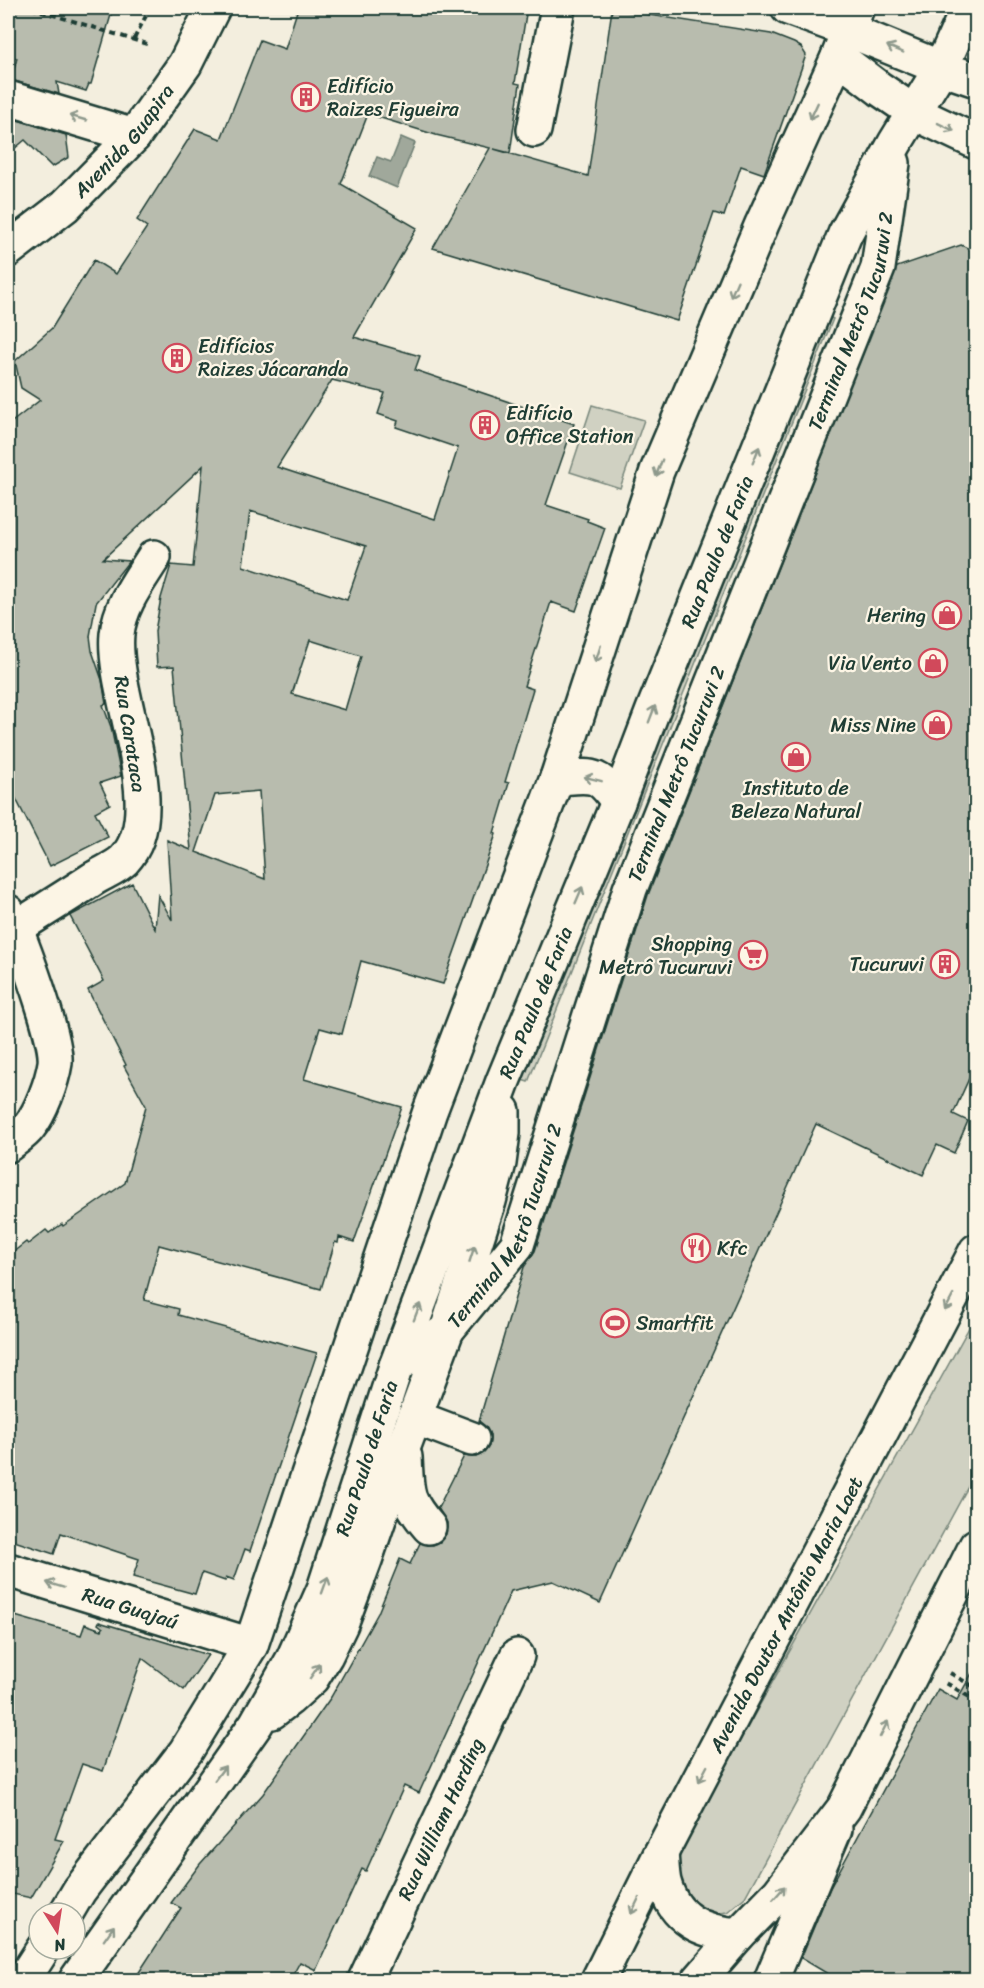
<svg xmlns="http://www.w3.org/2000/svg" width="984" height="1988" font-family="Sriracha,sans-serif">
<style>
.green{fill:#d0d1c2;stroke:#78877b;stroke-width:1.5}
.water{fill:#a0a89b;stroke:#6c7d72;stroke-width:1.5}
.building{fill:#b8bcae;stroke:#1f3d34;stroke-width:1.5;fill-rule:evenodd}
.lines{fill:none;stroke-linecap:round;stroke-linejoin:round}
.minor-casing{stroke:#1f3d34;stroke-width:38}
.major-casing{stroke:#1f3d34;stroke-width:38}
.path{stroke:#1f3d34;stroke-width:4;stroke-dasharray:6 4.5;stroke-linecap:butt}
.minor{stroke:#fcf5e5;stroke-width:33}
.major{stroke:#fcf5e5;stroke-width:33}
.oneway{stroke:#8e998c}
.labels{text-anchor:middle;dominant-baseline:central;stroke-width:4.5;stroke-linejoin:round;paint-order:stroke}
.poi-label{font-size:20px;fill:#1f3d34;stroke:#fcf5e5;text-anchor:start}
.street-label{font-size:20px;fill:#1f3d34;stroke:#fcf5e5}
</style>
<rect width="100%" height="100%" fill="#f3eede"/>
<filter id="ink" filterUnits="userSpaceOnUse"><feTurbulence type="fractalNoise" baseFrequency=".0167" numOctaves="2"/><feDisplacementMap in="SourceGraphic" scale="12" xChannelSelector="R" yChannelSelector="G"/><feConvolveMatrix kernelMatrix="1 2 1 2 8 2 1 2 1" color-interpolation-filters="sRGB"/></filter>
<g filter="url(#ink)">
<g class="green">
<path d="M818,312L833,319L528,1082L513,1077Z"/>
<path d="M592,405L644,420L620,488L570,472Z"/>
<path d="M976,1315V1472L745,1897L727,1912L703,1915L681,1904L670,1867Z"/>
</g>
<path class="water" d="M401,137L415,143L397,188L369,176L377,157L391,162Z"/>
<g class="building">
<path d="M8,8H113L91,84H89L86,91L57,82L59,94L11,80L17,58L8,56Z"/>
<path d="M298,8H527L515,83L520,84L510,153L494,149L588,176L612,9L771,34L794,43L801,47L806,55L764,174L741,166L724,216L714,213L677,321L433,248L490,148L436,135L368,114L341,184L417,228L354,337L420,356L415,370L574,424L546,505L588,519L587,521L605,528L576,611L551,602L524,686L533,689L505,782L509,783L494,833L496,834L443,984L361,961L342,1034L320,1028L304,1079L402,1107L354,1242L339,1237L338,1243L335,1242L321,1289L159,1245L144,1300L179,1309L178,1315L317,1353L250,1551L245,1549L234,1580L226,1577L225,1581L202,1573L195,1594L133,1577L139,1559L61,1533L54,1554L8,1539V1256L26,1242L28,1244L46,1230L49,1233L62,1224L63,1226L125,1183L146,1106L124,1066L126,1065L88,990L104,981L70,916L132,883L155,929L158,895L172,920L167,840L191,850L174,666L157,667L155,631L161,598L171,565L193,567L203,466L103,559L129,561L96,603L90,636L92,651L102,680L106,704L103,705L111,727L121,776L100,783L110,804L95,812L108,837L50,866L8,783V425L40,400L21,388L15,361L52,328L94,260L116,274L147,227L137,220L195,129L221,139L260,40L285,49ZM332,380L385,393L378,414L398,421L396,427L458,448L435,519L277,467ZM250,511L366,546L347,600L243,566ZM310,640L361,656L345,710L292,694ZM259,791L265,879L196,852L215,795Z"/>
<path d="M8,117L66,135L69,157L52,167L25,140L8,154Z"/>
<path d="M961,245L976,252V1063L953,1114L968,1121L954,1153L937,1145L923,1175L816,1124L600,1603L553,1581L511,1591L419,1793L404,1786L366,1871L362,1869L316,1970L300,1962L290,1980H134L181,1908L171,1903L200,1864L263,1794L331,1697L378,1613L400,1559L410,1564L420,1543L433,1545L440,1542L446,1534L447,1523L438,1508L464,1456L476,1457L484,1453L489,1446L490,1435L486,1427L479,1421L524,1267L535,1251L648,895L897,267Z"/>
<path d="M8,1614L81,1635L85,1624L102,1630L103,1628L98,1624L99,1622L208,1655L184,1690L142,1658L103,1771L82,1764L55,1839L64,1841L31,1898L8,1893Z"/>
<path d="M976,1666V1965L967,1980H838L801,1958L830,1888L938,1689L957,1700Z"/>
</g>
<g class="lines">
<g class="minor-casing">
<g id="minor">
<path d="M8,98L134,136"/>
<path d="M534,130L558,8"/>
<path d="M557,778C592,776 597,771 618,802"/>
<path d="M8,912C20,937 58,1039 55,1063C52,1082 41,1112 29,1127C24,1134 14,1140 8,1145"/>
<path d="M16,928C41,912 67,896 93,879C102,873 116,868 124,860C171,811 111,695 117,634C120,605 139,581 154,557"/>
<path id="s1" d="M396,1366L447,1330L517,1245L630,889L878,268L893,163"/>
<path d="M414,1417L472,1439"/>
<path d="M405,1457C407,1493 405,1499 429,1527"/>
<path id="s2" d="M8,1570L251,1645"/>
<path d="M272,1712L289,1699L312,1678L326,1655L341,1624L365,1560L405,1443L447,1330L489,1201L499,1163L503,1133V1111"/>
<path d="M66,1913L79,1891L186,1751L251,1645L430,1111L557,778L657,471L762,224L838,57"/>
<path d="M23,1980L43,1949"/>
<path id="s3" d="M76,1980L256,1724L293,1659L324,1589L396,1366L503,1081L618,802L653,710L845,234L895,143L941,68"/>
<path id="s4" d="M365,1980L517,1656"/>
<path d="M771,1980L835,1829"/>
</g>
</g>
<g class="major-casing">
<g id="major">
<path d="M788,8L848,30L941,68L976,80"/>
<path d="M857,8L838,57L880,89L915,113L976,142"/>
<path d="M941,68L968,8"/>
<path id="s5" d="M8,250L65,206L134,136L185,64L213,8"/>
<path d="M661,1853C662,1862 662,1873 664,1882C674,1920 702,1932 738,1935"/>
<path id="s6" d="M598,1980L661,1853L976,1251"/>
<path d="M699,1980L738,1935L779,1893L844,1808L976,1546"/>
</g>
</g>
<g class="path">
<path d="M31,8L147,44"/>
<path d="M134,39L150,8"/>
<path d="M950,1673L976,1688"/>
<path d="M946,1683L976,1701"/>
</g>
<use href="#minor" class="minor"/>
<use href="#major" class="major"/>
</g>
<defs><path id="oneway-shaft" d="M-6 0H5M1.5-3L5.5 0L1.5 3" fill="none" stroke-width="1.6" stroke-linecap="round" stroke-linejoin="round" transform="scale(1.5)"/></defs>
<g class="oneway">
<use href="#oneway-shaft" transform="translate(895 49) rotate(-157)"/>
<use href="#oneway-shaft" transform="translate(814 111) rotate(115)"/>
<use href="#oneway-shaft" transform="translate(78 118) rotate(-164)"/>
<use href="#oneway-shaft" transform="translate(946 127) rotate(26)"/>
<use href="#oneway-shaft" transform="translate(734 289) rotate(113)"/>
<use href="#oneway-shaft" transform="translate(756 455) rotate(-68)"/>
<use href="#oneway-shaft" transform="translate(659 468) rotate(111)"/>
<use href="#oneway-shaft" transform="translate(598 654) rotate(108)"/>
<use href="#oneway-shaft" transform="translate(652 714) rotate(-69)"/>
<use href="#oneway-shaft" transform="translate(593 779) rotate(-166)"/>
<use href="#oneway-shaft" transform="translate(579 895) rotate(-67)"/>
<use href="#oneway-shaft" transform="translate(472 1254) rotate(-72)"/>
<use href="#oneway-shaft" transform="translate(949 1303) rotate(118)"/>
<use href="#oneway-shaft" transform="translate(417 1312) rotate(-69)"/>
<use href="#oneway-shaft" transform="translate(55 1585) rotate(-163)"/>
<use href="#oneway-shaft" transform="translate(325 1585) rotate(-70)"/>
<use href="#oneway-shaft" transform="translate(315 1671) rotate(-55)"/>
<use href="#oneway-shaft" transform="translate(884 1729) rotate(-63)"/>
<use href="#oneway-shaft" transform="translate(220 1773) rotate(-54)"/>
<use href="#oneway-shaft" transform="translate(703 1774) rotate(118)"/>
<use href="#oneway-shaft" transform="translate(779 1893) rotate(-49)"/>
<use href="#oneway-shaft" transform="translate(635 1906) rotate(116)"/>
<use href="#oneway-shaft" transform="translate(109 1933) rotate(-55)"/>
</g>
</g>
<defs>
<g id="building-ring" transform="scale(1.5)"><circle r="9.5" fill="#fcf5e5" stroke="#d1495b" stroke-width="1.5"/><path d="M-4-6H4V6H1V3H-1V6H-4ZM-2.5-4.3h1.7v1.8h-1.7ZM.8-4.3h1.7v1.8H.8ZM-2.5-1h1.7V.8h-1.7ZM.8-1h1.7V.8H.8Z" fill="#d1495b"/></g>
<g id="shop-ring" transform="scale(1.5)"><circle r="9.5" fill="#fcf5e5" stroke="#d1495b" stroke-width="1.5"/><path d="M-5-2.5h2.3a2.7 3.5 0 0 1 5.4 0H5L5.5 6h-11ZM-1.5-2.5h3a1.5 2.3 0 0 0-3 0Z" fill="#d1495b"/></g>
<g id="supermarket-ring" transform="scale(1.5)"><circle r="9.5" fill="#fcf5e5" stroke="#d1495b" stroke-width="1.5"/><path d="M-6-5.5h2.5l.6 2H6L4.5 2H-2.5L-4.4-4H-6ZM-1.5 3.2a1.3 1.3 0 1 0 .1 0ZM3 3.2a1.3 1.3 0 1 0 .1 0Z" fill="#d1495b"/></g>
<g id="restaurant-ring" transform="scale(1.5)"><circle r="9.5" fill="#fcf5e5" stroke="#d1495b" stroke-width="1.5"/><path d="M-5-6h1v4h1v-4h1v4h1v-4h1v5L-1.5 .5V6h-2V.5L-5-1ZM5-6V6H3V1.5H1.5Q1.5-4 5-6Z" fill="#d1495b"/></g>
<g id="stadium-ring" transform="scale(1.5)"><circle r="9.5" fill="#fcf5e5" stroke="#d1495b" stroke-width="1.5"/><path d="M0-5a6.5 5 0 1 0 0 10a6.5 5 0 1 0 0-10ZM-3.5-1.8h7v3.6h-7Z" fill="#d1495b"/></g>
</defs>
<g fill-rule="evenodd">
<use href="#building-ring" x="306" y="97"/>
<use href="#building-ring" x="177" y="358"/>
<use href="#building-ring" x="485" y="425"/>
<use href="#shop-ring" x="947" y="615"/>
<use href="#shop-ring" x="933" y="663"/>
<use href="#shop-ring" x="937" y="725"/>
<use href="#shop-ring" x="796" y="757"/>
<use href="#supermarket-ring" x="753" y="955"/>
<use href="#building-ring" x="945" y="964"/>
<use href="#restaurant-ring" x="696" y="1248"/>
<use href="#stadium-ring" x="615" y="1323"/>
</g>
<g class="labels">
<g class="poi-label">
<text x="327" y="86">Edifício<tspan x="327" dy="23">Raizes Figueira</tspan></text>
<text x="198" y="346">Edifícios<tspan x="198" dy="23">Raizes Jácaranda</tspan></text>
<text x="506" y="413">Edifício<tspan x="506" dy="23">Office Station</tspan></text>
<text x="926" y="615" text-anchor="end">Hering</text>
<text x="912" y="663" text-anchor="end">Via Vento</text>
<text x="916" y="725" text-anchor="end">Miss Nine</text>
<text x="796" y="788" text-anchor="middle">Instituto de<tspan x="796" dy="23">Beleza Natural</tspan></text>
<text x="732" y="944" text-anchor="end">Shopping<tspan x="732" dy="23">Metrô Tucuruvi</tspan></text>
<text x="924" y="964" text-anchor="end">Tucuruvi</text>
<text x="717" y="1248">Kfc</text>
<text x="636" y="1323">Smartfit</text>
</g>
<g class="street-label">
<text stroke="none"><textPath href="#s5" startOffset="160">Avenida Guapira</textPath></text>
<text stroke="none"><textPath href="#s1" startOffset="1156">Terminal Metrô Tucuruvi 2</textPath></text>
<text stroke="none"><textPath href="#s3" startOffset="1574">Rua Paulo de Faria</textPath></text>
<text transform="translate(130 734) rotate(81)">Rua Carataca</text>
<text stroke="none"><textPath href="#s1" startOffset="670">Terminal Metrô Tucuruvi 2</textPath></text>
<text stroke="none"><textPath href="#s3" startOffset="1088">Rua Paulo de Faria</textPath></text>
<text stroke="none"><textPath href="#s1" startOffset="184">Terminal Metrô Tucuruvi 2</textPath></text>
<text stroke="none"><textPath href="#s3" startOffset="602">Rua Paulo de Faria</textPath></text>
<text stroke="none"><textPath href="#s2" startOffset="128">Rua Guajaú</textPath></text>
<text stroke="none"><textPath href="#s6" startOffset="411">Avenida Doutor Antônio Maria Laet</textPath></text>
<text stroke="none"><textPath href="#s4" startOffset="178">Rua William Harding</textPath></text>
</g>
</g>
<rect width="984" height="1988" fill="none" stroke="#fcf5e5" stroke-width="30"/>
<rect x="15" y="15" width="954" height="1958" fill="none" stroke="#1f3d34" stroke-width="2" filter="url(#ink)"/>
<g transform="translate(57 1931) rotate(168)"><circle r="28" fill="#fcf5e5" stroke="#a4ab9e" stroke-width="1.5"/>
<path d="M0-4.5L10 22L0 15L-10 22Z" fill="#d1495b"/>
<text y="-9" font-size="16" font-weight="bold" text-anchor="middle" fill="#1f3d34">N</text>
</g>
</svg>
